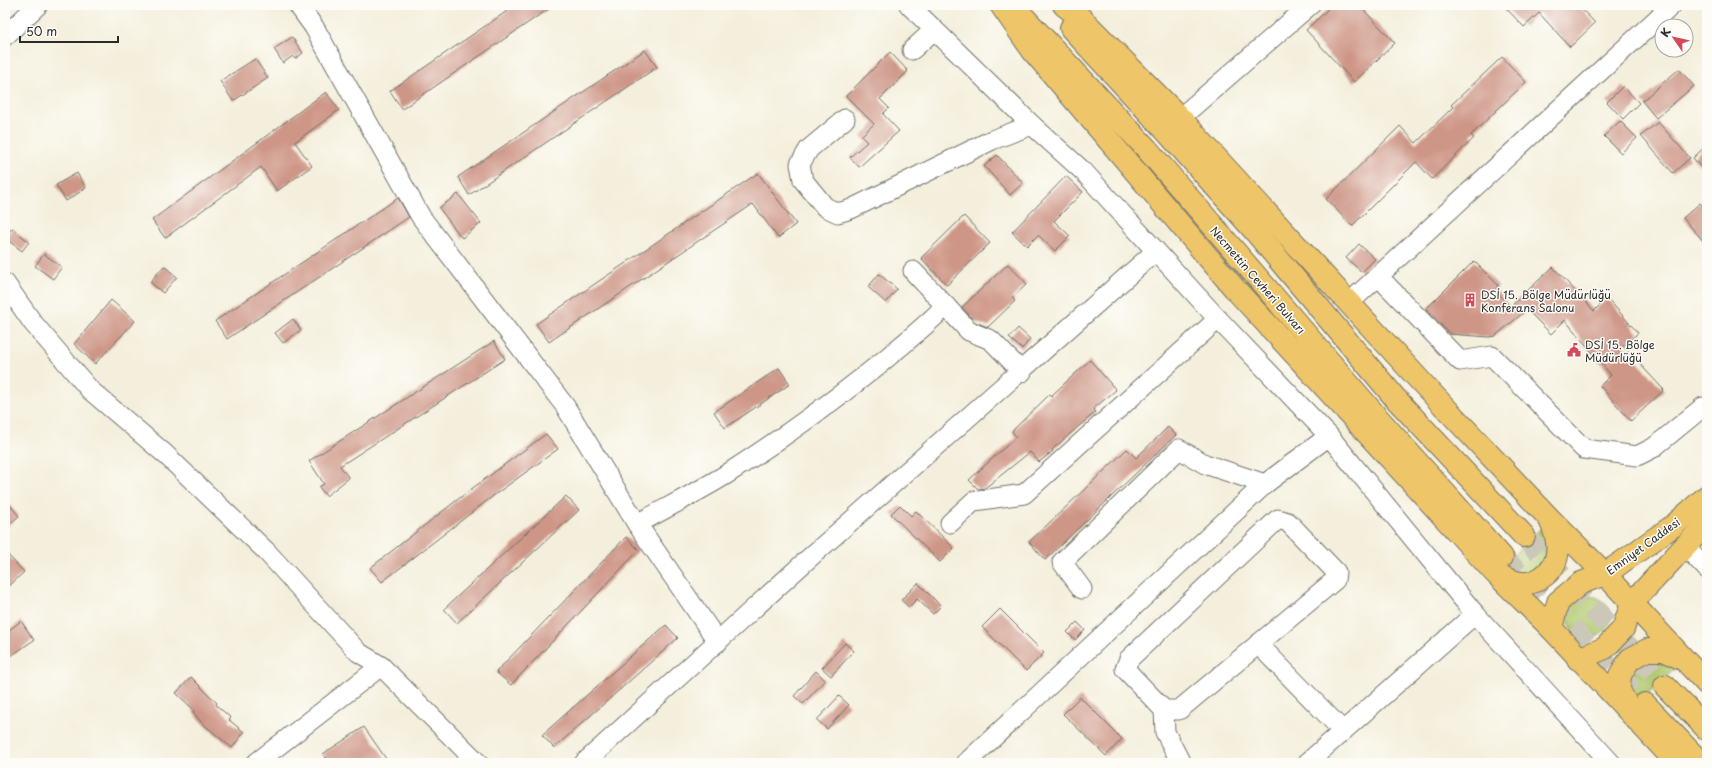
<svg xmlns="http://www.w3.org/2000/svg" width="1712" height="768" font-family="'Playpen Sans',sans-serif">
<style>
.green{fill:#b1c86d;stroke:#6e7a4c}
.building{fill:#ce9687}
.lines{fill:none;stroke-linecap:round;stroke-linejoin:round}
.major-tunnel{stroke:#ccc8b9;stroke-width:22;stroke-dasharray:22 11;stroke-linecap:butt}
.minor-casing{stroke:#717069;stroke-width:21}
.major-casing{stroke:#717069;stroke-width:24}
.minor{stroke:#fff;stroke-width:19}
.major{stroke:#eec569;stroke-width:22}
.labels{text-anchor:middle;dominant-baseline:central;stroke-width:3;stroke-linejoin:round;paint-order:stroke}
.street-label{font-size:11px;fill:#2b2b2b;stroke:#fdfcf7}
.poi-label{font-size:11px;fill:#2b2b2b;stroke:#fdfcf7;text-anchor:start}
</style>
<rect width="100%" height="100%" fill="#fdfcf7"/>
<filter id="ink" filterUnits="userSpaceOnUse"><feTurbulence type="fractalNoise" baseFrequency=".025" numOctaves="2"/><feDisplacementMap in="SourceGraphic" scale="8" xChannelSelector="R" yChannelSelector="G"/><feConvolveMatrix kernelMatrix="1 2 1 2 8 2 1 2 1" color-interpolation-filters="sRGB"/></filter>
<filter id="wash" filterUnits="userSpaceOnUse"><feTurbulence type="fractalNoise" baseFrequency=".012" numOctaves="4" result="noise"/><feDisplacementMap in="SourceGraphic" scale="16" xChannelSelector="R" yChannelSelector="G"/><feGaussianBlur stdDeviation="0.9" result="paint"/><feColorMatrix in="noise" values="0 0 0 0 0 0 0 0 0 0 0 0 0 0 0 0 0 1.4 0 .05"/><feComposite in="paint" operator="in"/></filter>
<g filter="url(#wash)">
<rect width="100%" height="100%" fill="#f4efdc"/>
<g class="green">
<path d="M1544,525L1548,552L1542,565L1528,573L1516,574L1503,566Z"/>
<circle cx="1589" cy="617" r="21"/>
<path d="M1664,660L1677,667L1635,705L1630,693L1631,677L1638,666L1649,661Z"/>
</g>
<g id="blocks">
<g class="building">
<path d="M516,5H554L402,109L390,91Z"/>
<path d="M1332,5H1359L1395,43L1354,82L1306,30Z"/>
<path d="M1503,5H1578L1595,23L1570,47L1539,13L1524,27Z"/>
<path d="M292,37L303,53L295,59L293,56L283,63L274,49Z"/>
<path d="M645,50L657,67L469,195L458,177Z"/>
<path d="M890,52L908,71L880,99L889,108L883,114L899,131L859,167L850,157L867,142L861,136L874,124L846,96Z"/>
<path d="M1502,57L1526,82L1471,135L1474,138L1432,179L1416,162L1352,226L1326,199L1400,126L1416,143L1453,107L1451,105Z"/>
<path d="M255,59L268,78L233,101L220,81Z"/>
<path d="M1679,69L1694,86L1656,118L1642,101Z"/>
<path d="M1623,86L1639,103L1623,119L1607,102Z"/>
<path d="M326,92L339,110L295,142L312,166L277,191L261,167L165,238L152,220Z"/>
<path d="M1620,121L1637,138L1621,153L1604,136Z"/>
<path d="M1658,122L1690,158L1673,173L1641,136Z"/>
<path d="M1707,145V174L1693,158Z"/>
<path d="M997,155L1023,183L1010,195L984,166Z"/>
<path d="M77,173L86,188L66,201L56,185Z"/>
<path d="M758,173L796,224L778,238L753,204L549,342L536,324Z"/>
<path d="M1066,176L1083,192L1054,221L1070,236L1055,251L1038,235L1027,246L1012,232Z"/>
<path d="M458,194L481,223L462,238L439,208Z"/>
<path d="M398,198L409,217L227,339L215,321Z"/>
<path d="M1700,203L1707,211V245L1683,218Z"/>
<path d="M964,216L990,243L947,285L921,258Z"/>
<path d="M12,228L29,242L22,251L5,238Z"/>
<path d="M1359,244L1375,259L1362,272L1346,258Z"/>
<path d="M44,254L62,267L53,279L35,266Z"/>
<path d="M1474,261L1498,285L1496,290L1510,307L1553,267L1594,311L1607,298L1638,333L1623,346L1664,390L1631,421L1600,386L1611,375L1565,320L1551,334L1527,310L1495,336L1489,337L1450,334L1426,309Z"/>
<path d="M1008,264L1027,284L1012,298L1015,301L988,327L975,322L962,307Z"/>
<path d="M164,266L177,277L163,293L150,282Z"/>
<path d="M879,274L897,289L886,303L868,287Z"/>
<path d="M111,300L135,321L95,364L74,344Z"/>
<path d="M293,319L301,330L283,343L275,333Z"/>
<path d="M1018,328L1030,339L1022,349L1009,338Z"/>
<path d="M494,341L505,359L340,466L349,478L326,496L319,487L324,484L309,461Z"/>
<path d="M1090,360L1116,390L1093,409L1096,412L1079,426L1052,450L1053,451L1039,462L1030,452L985,488L978,489L969,480L1016,437L1012,431L1050,394L1051,396Z"/>
<path d="M779,368L790,384L725,428L714,412Z"/>
<path d="M1168,427L1176,435L1045,560L1029,542L1127,449L1136,458Z"/>
<path d="M546,434L558,449L493,496L382,582L370,568L466,493Z"/>
<path d="M566,496L579,510L457,623L444,609Z"/>
<path d="M5,499L19,516L5,528Z"/>
<path d="M900,505L911,516L916,511L954,548L940,562L891,514Z"/>
<path d="M626,537L639,550L511,685L496,672Z"/>
<path d="M5,552L24,572L5,590Z"/>
<path d="M918,583L941,606L933,614L917,599L909,607L901,600Z"/>
<path d="M1000,609L1044,653L1026,671L982,627Z"/>
<path d="M21,621L34,640L5,660V633Z"/>
<path d="M1077,622L1085,630L1075,640L1067,632Z"/>
<path d="M666,625L678,638L554,748L542,735Z"/>
<path d="M845,643L854,651L831,676L822,668Z"/>
<path d="M816,671L825,680L803,704L794,696Z"/>
<path d="M191,677L217,703L216,705L231,718L229,720L244,732L232,748L202,723L193,712L194,710L176,693Z"/>
<path d="M839,696L849,705L827,729L817,720Z"/>
<path d="M1080,697L1122,739L1106,756L1063,714Z"/>
<path d="M364,727L389,763H329L323,754Z"/>
</g>
</g>
</g>
<g filter="url(#ink)">
<use href="#blocks" fill-opacity="0" stroke="#717069" stroke-width="1"/>
<g class="lines">
<g class="major-tunnel">
<path d="M1524,536L1665,686"/>
<path d="M1502,557L1645,704"/>
</g>
<g class="minor-casing">
<g id="minor">
<path d="M298,5L314,27L421,217L565,406L637,524L718,642"/>
<path d="M909,5L1032,125L1084,172L1218,319L1329,436L1475,614L1611,763"/>
<path d="M5,36L38,5"/>
<path d="M912,50L934,30"/>
<path d="M1180,118L1310,5"/>
<path d="M845,119L809,149L800,164L803,180L825,207L838,213L851,209L992,140L1032,125"/>
<path d="M913,271L969,331L991,340L1022,372"/>
<path d="M1378,276L1460,361L1492,356L1584,449L1637,456L1653,448L1703,407L1707,411"/>
<path d="M5,283L33,323L90,390L165,454L266,551L358,652L381,666L478,763"/>
<path d="M1349,303L1672,5"/>
<path d="M1278,519L1288,522L1336,572L1335,580L1179,710H1164L1125,669L1129,659Z"/>
<path d="M950,523L974,501L1024,494L1218,319"/>
<path d="M637,524C666,508 698,492 727,474C804,424 879,369 946,306"/>
<path d="M1685,546L1707,569"/>
<path d="M1082,589L1062,562L1179,449L1205,464L1265,484"/>
<path d="M1258,644L1343,731"/>
<path d="M1164,710L1165,732L1181,763"/>
<path d="M256,763L381,666"/>
<path d="M584,763L807,560L1156,251"/>
<path d="M966,763L1265,484L1329,436"/>
<path d="M1307,763L1475,614"/>
</g>
</g>
<g class="major-casing">
<g id="major">
<path d="M1001,5L1033,51L1235,289L1495,573L1551,628L1677,763"/>
<path d="M1064,5L1082,19L1180,118L1423,384L1550,519L1605,574L1707,684"/>
<path d="M1019,12L1147,149L1377,417L1502,557"/>
<path d="M1071,28L1167,132L1253,229L1396,399L1524,536"/>
<path d="M1498,575C1505,578 1513,582 1521,583C1528,584 1536,581 1541,578C1563,564 1560,541 1550,520"/>
<path d="M1551,628L1558,602L1581,583L1605,574L1673,526L1707,496"/>
<path d="M1578,659L1605,648L1623,629L1632,603L1685,546L1707,524"/>
<path d="M1665,686L1707,729"/>
<path d="M1645,704L1701,763"/>
<path d="M1628,707L1619,690L1620,675L1630,659L1647,650H1664L1682,659"/>
</g>
</g>
<use href="#minor" class="minor"/>
<use href="#major" class="major"/>
</g>
</g>
<defs>
<g id="building-bare" transform="scale(1.08)"><path d="M-4-6H4V6H1V3H-1V6H-4ZM-2.5-4.3h1.7v1.8h-1.7ZM.8-4.3h1.7v1.8H.8ZM-2.5-1h1.7V.8h-1.7ZM.8-1h1.7V.8H.8Z" fill="#d1495b" stroke="#fdfcf7" stroke-width="2.5" paint-order="stroke"/></g>
<g id="civic-bare" transform="scale(1.08)"><path d="M-.6-6.5H3V-4.5H.6V-3L4-1V1h2V6H-6V1h2V-1L-.6-3ZM-1.2 2.5V6h2.4V2.5Z" fill="#d1495b" stroke="#fdfcf7" stroke-width="2.5" paint-order="stroke"/></g>
</defs>
<g fill-rule="evenodd">
<use href="#building-bare" x="1470" y="300"/>
<use href="#civic-bare" x="1574" y="350"/>
</g>
<g class="labels">
<g class="street-label">
<text transform="translate(1258 280) rotate(49)">Necmettin Cevheri Bulvarı</text>
<text transform="translate(1643 546) rotate(-36)">Emniyet Caddesi</text>
</g>
<g class="poi-label">
<text x="1481" y="294">DSİ 15. Bölge Müdürlüğü<tspan x="1481" dy="13">Konferans Salonu</tspan></text>
<text x="1585" y="344">DSİ 15. Bölge<tspan x="1585" dy="13">Müdürlüğü</tspan></text>
</g>
</g>
<rect width="1712" height="768" fill="none" stroke="#fdfcf7" stroke-width="20"/>
<g transform="translate(1674 38) rotate(304)"><circle r="19" fill="#fdfcf7" stroke="#a9a8a5"/>
<path d="M0-3L7 15L0 10L-7 15Z" fill="#d1495b"/>
<text y="-6" font-size="11" font-weight="bold" text-anchor="middle" fill="#2b2b2b">K</text>
</g>
<path d="M20 36v6h98v-6" fill="none" stroke="#2b2b2b" stroke-width="2"/>
<text x="26" y="36" font-size="12" fill="#2b2b2b" stroke="#fdfcf7" stroke-width="3" paint-order="stroke">50 m</text>
</svg>
